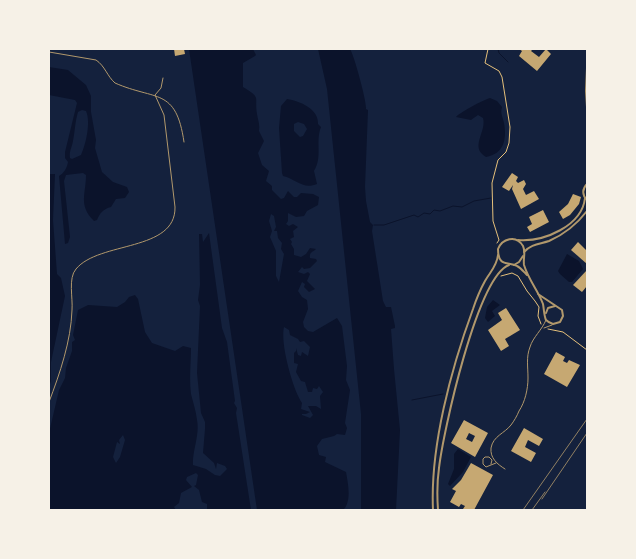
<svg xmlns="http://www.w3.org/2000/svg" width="636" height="559" font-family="'Titillium Web',sans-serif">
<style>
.water{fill:#0b132b;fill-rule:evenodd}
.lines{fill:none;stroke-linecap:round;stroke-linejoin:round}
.stream{stroke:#0b132b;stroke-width:1}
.building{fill:#c6a872;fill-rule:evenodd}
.path{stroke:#e5c07b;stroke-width:1}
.service{stroke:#b1986c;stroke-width:1}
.minor{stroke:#b1986c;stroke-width:2}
.rail{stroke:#918062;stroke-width:1}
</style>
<rect width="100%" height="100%" fill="#14213d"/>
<g class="water">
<path d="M189,49H253L256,55L255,56L243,63V87C262,99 254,95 257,114C258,121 260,124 259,131L264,141L258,153L262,165L269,171L266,181L272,186V190L281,199L284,198L288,191L294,197H297L301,193L313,194L319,197L318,205L307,211L304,216L296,217L288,213V221L286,224L289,226L293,224L298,227L293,231L294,237L290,239L292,242L291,244L294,249V255L301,257L306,254L310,248L316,249C313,252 309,252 310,258L316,259L317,261L310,268L304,269L302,267L298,272L304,274L308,272L310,274L307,281L315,289L309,292L304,287L305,284L302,282L298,291L302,297L307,300L308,309L303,322L304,327L308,331L313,332L337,318L342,326L347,366L346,380L350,390L345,423L347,428L345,435L337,434L334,436L322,439L317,446L319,455L326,457L325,462L346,472C348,483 352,502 343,510H257ZM271,214L274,216L276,227L274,231H277L278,238L282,243L281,249L284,254L279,282L276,276V251L270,237L272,231L269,221ZM284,327L289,330L290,335L298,339L300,342L304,341L310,347L308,356L302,352L301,356L298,355L296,348V351L294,353V363L298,364L296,372L301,381L305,382L308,392H312L313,388L317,389L319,386L323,392L320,396L321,409L316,406H308L313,415L310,418L302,415V414H306L310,412L301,409L302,403C293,390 280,344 284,327Z"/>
<path d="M318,49H350C354,55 367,102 366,109L368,110L365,187L366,201L370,222L373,225L372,231L383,301L386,307H391L395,326V328L391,329L394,369L400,430L396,510H361V414L327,89Z"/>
<path d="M49,67L68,70L86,85L91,96V112L96,140L95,148L102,172L113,182L127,187L129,192L125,198L116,199L111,207C103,209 100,213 97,220L94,221C78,205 86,194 86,175L83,173L66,175L64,181L70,237L68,243L65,244L59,176C64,173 67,168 68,162L65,158V152L77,103L75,100L49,95ZM82,110L86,111C91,122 86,144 81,155L72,159L70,158C69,151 72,147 73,141C75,131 75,122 78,112Z"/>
<path d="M490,98L497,101L502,107C500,114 503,117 504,123C507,139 504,154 486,157C469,147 487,132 483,118L478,115L471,120L456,117C459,113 483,100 490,98Z"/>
<path d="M287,99C300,101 319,109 318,124L321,127C315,142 323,156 314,171L317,184C303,190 296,179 283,176L282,173L279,128L281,106ZM298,122L304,124L307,129L303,136L300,137L294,131V124Z"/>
<path d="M49,172L50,174H55L53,220L57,274L61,278L65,296L51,362V381L49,387Z"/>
<path d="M209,233L222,328L227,342L235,401L234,403L237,408L236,413L251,510H207V504L202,502L199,490L194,486L196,485L198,475L196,473L187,477L186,480L192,487L181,493L179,503L174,507L176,510H49V433L59,390L65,378L66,368L72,351V342L75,340L73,335L78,310L88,305L117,307L125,302L129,297L135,295L138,299L145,332L152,343L175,351L183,346L191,348C191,362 189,379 191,394C193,402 196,411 197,420C200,435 192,451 193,465L206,469L215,475L220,476L227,469L225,466L217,463L216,469L214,463L203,453L205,429V422L201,413L197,373L200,306L198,300L200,285L199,234H202L203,242ZM123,435L125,440L120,457L116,463L113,457L117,442L120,444L119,440Z"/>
<path d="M567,254L579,261L583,269L572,282H569L560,274L558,271Z"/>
<path d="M493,300L500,305L492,311L495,316L488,322L485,318L487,307Z"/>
<path d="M458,449L471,457L463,472L450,486L448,484L454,469V454Z"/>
</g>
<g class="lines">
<g class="stream">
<path d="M498,49L499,53L508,62"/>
<path d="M374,225H384L414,215L418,217L424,213L430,214L434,210L440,211L453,206L462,207L474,201L491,198"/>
<path d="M412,400L443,394"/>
</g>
</g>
<g class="building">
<path d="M174,49H184L185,54L175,56Z"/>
<path d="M519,49H533L531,51L539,57L546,49H548L547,50L551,54L537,71L519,56L522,51Z"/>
<path d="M512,173L518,177L516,181L518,183L524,180L526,184L523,189L526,195L534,191L539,199L521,209L512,189L513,185L509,191L502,187Z"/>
<path d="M573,194L581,197L579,204L570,215L563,219L559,212L568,204Z"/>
<path d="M543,210L549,222L530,232L527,227L532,224L529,217Z"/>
<path d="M578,242L587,251V264L571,250Z"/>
<path d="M587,270V286L582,292L573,285Z"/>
<path d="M506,308L520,330L505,339L509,346L501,351L488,330L502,320L498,313Z"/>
<path d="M556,352L565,357L563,361L567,363L569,360L580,365L567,387L544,374Z"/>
<path d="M464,420L488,433L475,457L451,443ZM469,433L475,436L472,442L466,439Z"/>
<path d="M524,428L543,439L539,446L528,440L525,447L536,453L531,462L511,451Z"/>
<path d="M471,463L493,475L474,510H466L463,509L465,506L461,504L459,507L450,502L456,491L452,489L461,480Z"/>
</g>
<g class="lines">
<g class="path">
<path d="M488,49L485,63L499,71L502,77L510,127L509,143L506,152L498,160L492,183L493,221L499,240L497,243"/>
<path d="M501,276L512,273L518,276L527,291L535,301L539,307L538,316L541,324"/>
<path d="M548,329L563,332L587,350"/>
</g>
<g class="service">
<path d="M49,52L96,60C105,66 107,76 115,83C156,101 176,87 184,142"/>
<path d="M544,328L552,325"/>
<path d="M49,402C60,373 71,341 72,310C73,298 68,278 76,269C99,241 176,252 175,207L164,115L155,95L161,88L163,78"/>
<path d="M491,464L492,460L489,457H485L483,459V464L486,467L496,463"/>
<path d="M505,469C497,464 490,458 491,448C493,436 505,433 511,425C514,421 517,416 519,411C525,402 528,389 528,378C528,367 526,357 530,347C533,337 542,330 546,320"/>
</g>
<g class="minor">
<path d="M587,68L586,91L587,107"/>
<path d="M587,184C582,189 582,195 587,200"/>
<path d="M518,240C544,242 582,226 585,198"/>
<path d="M524,252C531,244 540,244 549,241C565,234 577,224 587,211"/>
<path d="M514,265L519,262L523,256"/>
<path d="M527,275C524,272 521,268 517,266C509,261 498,268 498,249C502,239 516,234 523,246C526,252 523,258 524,265C529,281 538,290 543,304C544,309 544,316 546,320C548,322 550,323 553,324L560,322L563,316L562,310L538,294"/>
<path d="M546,313L548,308L555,306"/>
<path d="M433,510C430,447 451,369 473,309C476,300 480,290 485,281C490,272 497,266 498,255"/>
<path d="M438,510C437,496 437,482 439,468C443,433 477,277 509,265"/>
</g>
<g class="rail">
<path d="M542,499L587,433"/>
<path d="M523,510L587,419"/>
<path d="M532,510L545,492"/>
</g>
</g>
<rect width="636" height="559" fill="none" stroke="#f6f1e7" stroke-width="100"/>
</svg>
